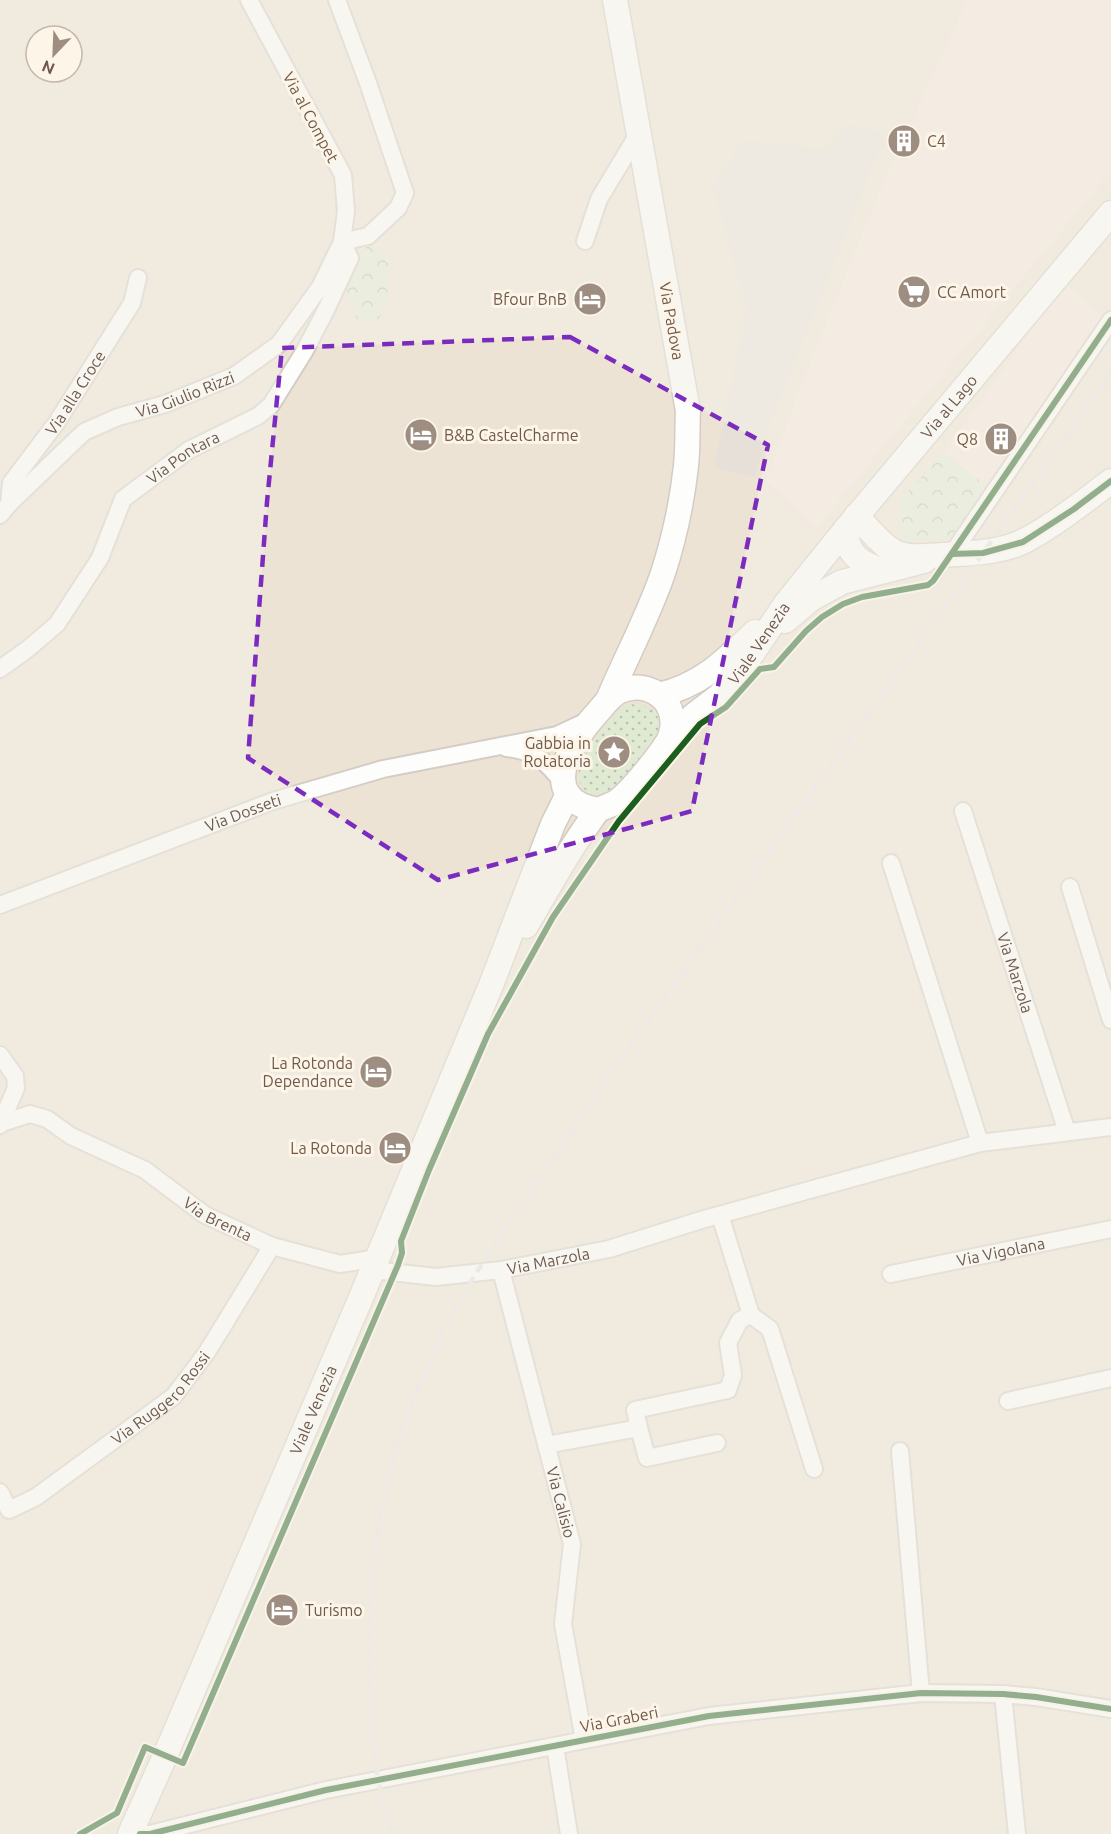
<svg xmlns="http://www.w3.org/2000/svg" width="1111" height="1834" font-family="Ubuntu,sans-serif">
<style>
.residential{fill:#ede3d5;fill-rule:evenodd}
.commercial{fill:#f4e5dc}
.industrial{fill:#e6e0d9}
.grass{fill:url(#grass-dots)}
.park{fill:url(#park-crowns)}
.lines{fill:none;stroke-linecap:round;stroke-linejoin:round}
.street-casing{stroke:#d3cdc6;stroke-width:20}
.secondary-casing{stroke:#d3ccc4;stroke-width:27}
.street{stroke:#fdfdfc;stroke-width:16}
.secondary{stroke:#fdfdfc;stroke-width:24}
.rail{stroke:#e4e1e4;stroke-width:4.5;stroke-dasharray:9 6;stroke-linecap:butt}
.cycleway-casing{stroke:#fdf6e8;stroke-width:10}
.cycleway{stroke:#1b5e20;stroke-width:6}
.marked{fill:none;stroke:#7b2cbf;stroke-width:4.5;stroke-dasharray:12 8;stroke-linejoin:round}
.labels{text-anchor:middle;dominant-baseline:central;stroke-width:6;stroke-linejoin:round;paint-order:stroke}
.street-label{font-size:16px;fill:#70594b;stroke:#fdf6e8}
.poi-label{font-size:16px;fill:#70594b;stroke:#fdf6e8;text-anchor:end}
</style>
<defs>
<pattern id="grass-dots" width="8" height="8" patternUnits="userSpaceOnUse" patternTransform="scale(1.5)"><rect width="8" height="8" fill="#e0ead3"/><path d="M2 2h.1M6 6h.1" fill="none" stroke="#bac1ad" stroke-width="1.8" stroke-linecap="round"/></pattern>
<pattern id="park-crowns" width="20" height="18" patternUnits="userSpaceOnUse" patternTransform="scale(1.5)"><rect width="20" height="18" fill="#e0ead3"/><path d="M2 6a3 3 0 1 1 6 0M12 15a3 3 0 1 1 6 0" fill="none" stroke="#bac1ad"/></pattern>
</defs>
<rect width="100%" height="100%" fill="#f4f0e8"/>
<path class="residential" d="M0,0H1111V1834H0ZM36,36H72V72H36Z"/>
<g class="commercial">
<path d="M967,0H1111V171L816,528L766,481L796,399L876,200Z"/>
<path d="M1065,283L1105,319L986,485L944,453Z"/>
</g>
<path class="industrial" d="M847,123L885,134L775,409L755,477L714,468L747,309L713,185L744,140L826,150Z"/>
<path class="grass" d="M641,704C649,708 655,709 658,718C665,736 626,786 610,793C602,796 589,795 584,789C567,773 594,741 604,728C610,720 617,708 627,705C631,704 637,705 641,704Z"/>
<g class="park">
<path d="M371,241L389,263V298L378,320H357L342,282Z"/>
<path d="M944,453L986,485L953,537L905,542L897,526L901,499Z"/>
</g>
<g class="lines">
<g class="street-casing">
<g id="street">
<path d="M337,0L368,83L405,193L398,208L368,236L342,242"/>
<path d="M585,241L599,199L640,131"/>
<path id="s1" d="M9,504L11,483L57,422L132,303L138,278"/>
<path id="s2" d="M0,515L9,504L84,432L118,417L165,404L234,376L279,344L320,287L342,242L346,211L343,175L249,0"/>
<path d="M952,554L1111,320"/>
<path id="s3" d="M0,669L29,648L57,624L100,558L123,499L189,450L258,416L271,405L304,352L326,310L350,258L342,242"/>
<path d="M506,748C535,751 546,761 563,783"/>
<path id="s4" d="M963,811L1067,1132"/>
<path d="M891,863L980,1143"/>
<path d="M1070,887L1111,1020"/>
<path id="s5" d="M0,905L273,801L383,769L557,735L589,720"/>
<path d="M0,1055L15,1076L16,1088L0,1125"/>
<path id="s6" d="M2,1123L30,1114L47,1119L71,1136L145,1170L205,1215L272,1246L340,1264L378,1258"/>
<path d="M720,1215L751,1315L770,1329L814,1469"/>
<path id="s7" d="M373,1270L436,1277L501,1270L609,1249L701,1220L980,1143L1111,1127"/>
<path id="s8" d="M501,1270L572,1544L563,1624L584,1740"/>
<path id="s9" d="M891,1274L1111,1229"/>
<path d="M1008,1401L1111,1378"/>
<path d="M639,1428L647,1458L717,1443"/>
<path d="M546,1445L639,1428L635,1410L728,1390L733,1375L728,1343L740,1320L751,1315"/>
<path d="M900,1451L921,1693"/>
<path id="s10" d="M0,1492L9,1510L36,1497L174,1396L207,1352L272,1246"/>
<path d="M1003,1694L1017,1834"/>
<path d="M555,1746L569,1834"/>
<path d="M140,1834H150L326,1790L709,1716L921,1693L1003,1694L1036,1697L1111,1709"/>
</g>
</g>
<g class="secondary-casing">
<g id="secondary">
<path d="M856,516C868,527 879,543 893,551C908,559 927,556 943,555C968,553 1001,553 1024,541C1053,526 1085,501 1111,481"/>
<path d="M846,529C846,555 861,564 885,571"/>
<path d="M785,621L811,599L842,582L924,561"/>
<path d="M659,695C701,685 725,661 755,632"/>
<path d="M608,700C626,657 648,617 663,573C674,539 682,502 686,466C688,448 687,429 688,411L615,0"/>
<path id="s11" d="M665,746L694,715L719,696L739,673L787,602L846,529L1111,213"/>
<path d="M526,926C546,892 565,856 588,824C591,820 595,813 599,810C605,806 613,805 619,800C635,787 652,764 664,748C673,735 676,720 668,705C658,689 638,683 620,691C611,695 604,705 597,713C570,742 536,799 598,810"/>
<path id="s12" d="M130,1834L165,1756L360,1300L491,985L553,824L568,794"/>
</g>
</g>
<use href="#street" class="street"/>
<use href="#secondary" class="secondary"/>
<path class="rail" d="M391,1834L378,1780L370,1718V1584L385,1491L400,1433L441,1333L476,1273L606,1080L1111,374"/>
<g class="cycleway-casing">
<g id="cycleway">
<path d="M952,554L983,553L1023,542L1074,509L1111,481"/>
<path d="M80,1834L117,1813L145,1747L183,1763L398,1265L402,1253L401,1241L429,1170L488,1034L553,917L619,821L700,724L726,707L760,669L774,667L806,631L822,617L843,604L862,597L928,585L933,581L1111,320"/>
<path d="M140,1834H150L326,1790L709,1716L921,1693L1003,1694L1036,1697L1111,1709"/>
</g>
</g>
<use href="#cycleway" class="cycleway"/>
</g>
<path d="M0 0H1111V1834H0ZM570,337L768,445L692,811L438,880L248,758L267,502L282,348Z" fill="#f4f0e8" fill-opacity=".55" fill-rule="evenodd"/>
<path class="marked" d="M570,337L768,445L692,811L438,880L248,758L267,502L282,348Z"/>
<defs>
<g id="building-disc" transform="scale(1.725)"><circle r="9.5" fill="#9e8e82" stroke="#fdf6e8"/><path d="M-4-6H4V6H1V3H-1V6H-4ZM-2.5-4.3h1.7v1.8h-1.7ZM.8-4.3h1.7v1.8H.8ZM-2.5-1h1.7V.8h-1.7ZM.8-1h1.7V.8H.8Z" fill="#fff"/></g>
<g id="supermarket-disc" transform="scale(1.725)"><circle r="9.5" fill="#9e8e82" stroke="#fdf6e8"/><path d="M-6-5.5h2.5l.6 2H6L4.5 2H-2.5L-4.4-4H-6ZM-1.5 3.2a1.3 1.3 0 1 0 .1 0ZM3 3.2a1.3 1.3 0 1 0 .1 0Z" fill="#fff"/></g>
<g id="hotel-disc" transform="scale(1.725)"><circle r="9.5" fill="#9e8e82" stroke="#fdf6e8"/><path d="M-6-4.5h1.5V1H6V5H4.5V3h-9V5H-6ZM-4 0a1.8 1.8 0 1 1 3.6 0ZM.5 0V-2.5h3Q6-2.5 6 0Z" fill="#fff"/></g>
<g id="sight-disc" transform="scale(1.725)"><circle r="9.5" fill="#9e8e82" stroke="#fdf6e8"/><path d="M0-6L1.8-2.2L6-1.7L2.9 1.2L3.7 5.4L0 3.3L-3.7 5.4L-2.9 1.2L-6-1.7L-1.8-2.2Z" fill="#fff"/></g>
</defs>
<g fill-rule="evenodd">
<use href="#building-disc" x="904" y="141"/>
<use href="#supermarket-disc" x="914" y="292"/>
<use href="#hotel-disc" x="590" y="299"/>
<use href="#hotel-disc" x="421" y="435"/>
<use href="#building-disc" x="1001" y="439"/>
<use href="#sight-disc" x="614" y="752"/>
<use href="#hotel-disc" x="376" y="1072"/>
<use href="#hotel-disc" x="395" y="1148"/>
<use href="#hotel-disc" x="282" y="1610"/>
</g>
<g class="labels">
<g class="street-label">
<text transform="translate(311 117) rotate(62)">Via al Compet</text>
<text transform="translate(672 321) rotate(80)">Via Padova</text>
<text stroke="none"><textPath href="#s1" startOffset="132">Via alla Croce</textPath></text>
<text stroke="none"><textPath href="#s2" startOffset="226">Via Giulio Rizzi</textPath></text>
<text stroke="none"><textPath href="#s11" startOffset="444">Via al Lago</textPath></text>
<text stroke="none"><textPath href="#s3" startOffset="288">Via Pontara</textPath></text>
<text stroke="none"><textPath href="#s11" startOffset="140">Viale Venezia</textPath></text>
<text stroke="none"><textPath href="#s5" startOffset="260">Via Dosseti</textPath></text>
<text stroke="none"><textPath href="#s4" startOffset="170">Via Marzola</textPath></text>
<text stroke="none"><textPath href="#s6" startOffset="246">Via Brenta</textPath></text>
<text stroke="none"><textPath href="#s9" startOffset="112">Via Vigolana</textPath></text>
<text stroke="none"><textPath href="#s7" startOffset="177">Via Marzola</textPath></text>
<text stroke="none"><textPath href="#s10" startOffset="210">Via Ruggero Rossi</textPath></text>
<text stroke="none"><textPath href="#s12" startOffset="462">Viale Venezia</textPath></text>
<text stroke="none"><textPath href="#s8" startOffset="240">Via Calisio</textPath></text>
<text transform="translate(619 1719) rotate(-11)">Via Graberi</text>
</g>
<g class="poi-label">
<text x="927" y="141" text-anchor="start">C4</text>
<text x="937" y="292" text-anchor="start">CC Amort</text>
<text x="567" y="299">Bfour BnB</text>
<text x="444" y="435" text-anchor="start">B&amp;B CastelCharme</text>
<text x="978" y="439">Q8</text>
<text x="591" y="743">Gabbia in<tspan x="591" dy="18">Rotatoria</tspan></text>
<text x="353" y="1063">La Rotonda<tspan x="353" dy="18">Dependance</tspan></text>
<text x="372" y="1148">La Rotonda</text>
<text x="305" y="1610" text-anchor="start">Turismo</text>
</g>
</g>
<g transform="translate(54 54) rotate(203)"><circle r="28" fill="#fdf6e8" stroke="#c5b7a9" stroke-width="1.5"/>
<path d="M0-4.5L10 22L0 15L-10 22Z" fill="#9e8e82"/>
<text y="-9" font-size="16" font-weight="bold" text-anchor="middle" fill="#70594b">N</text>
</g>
</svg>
